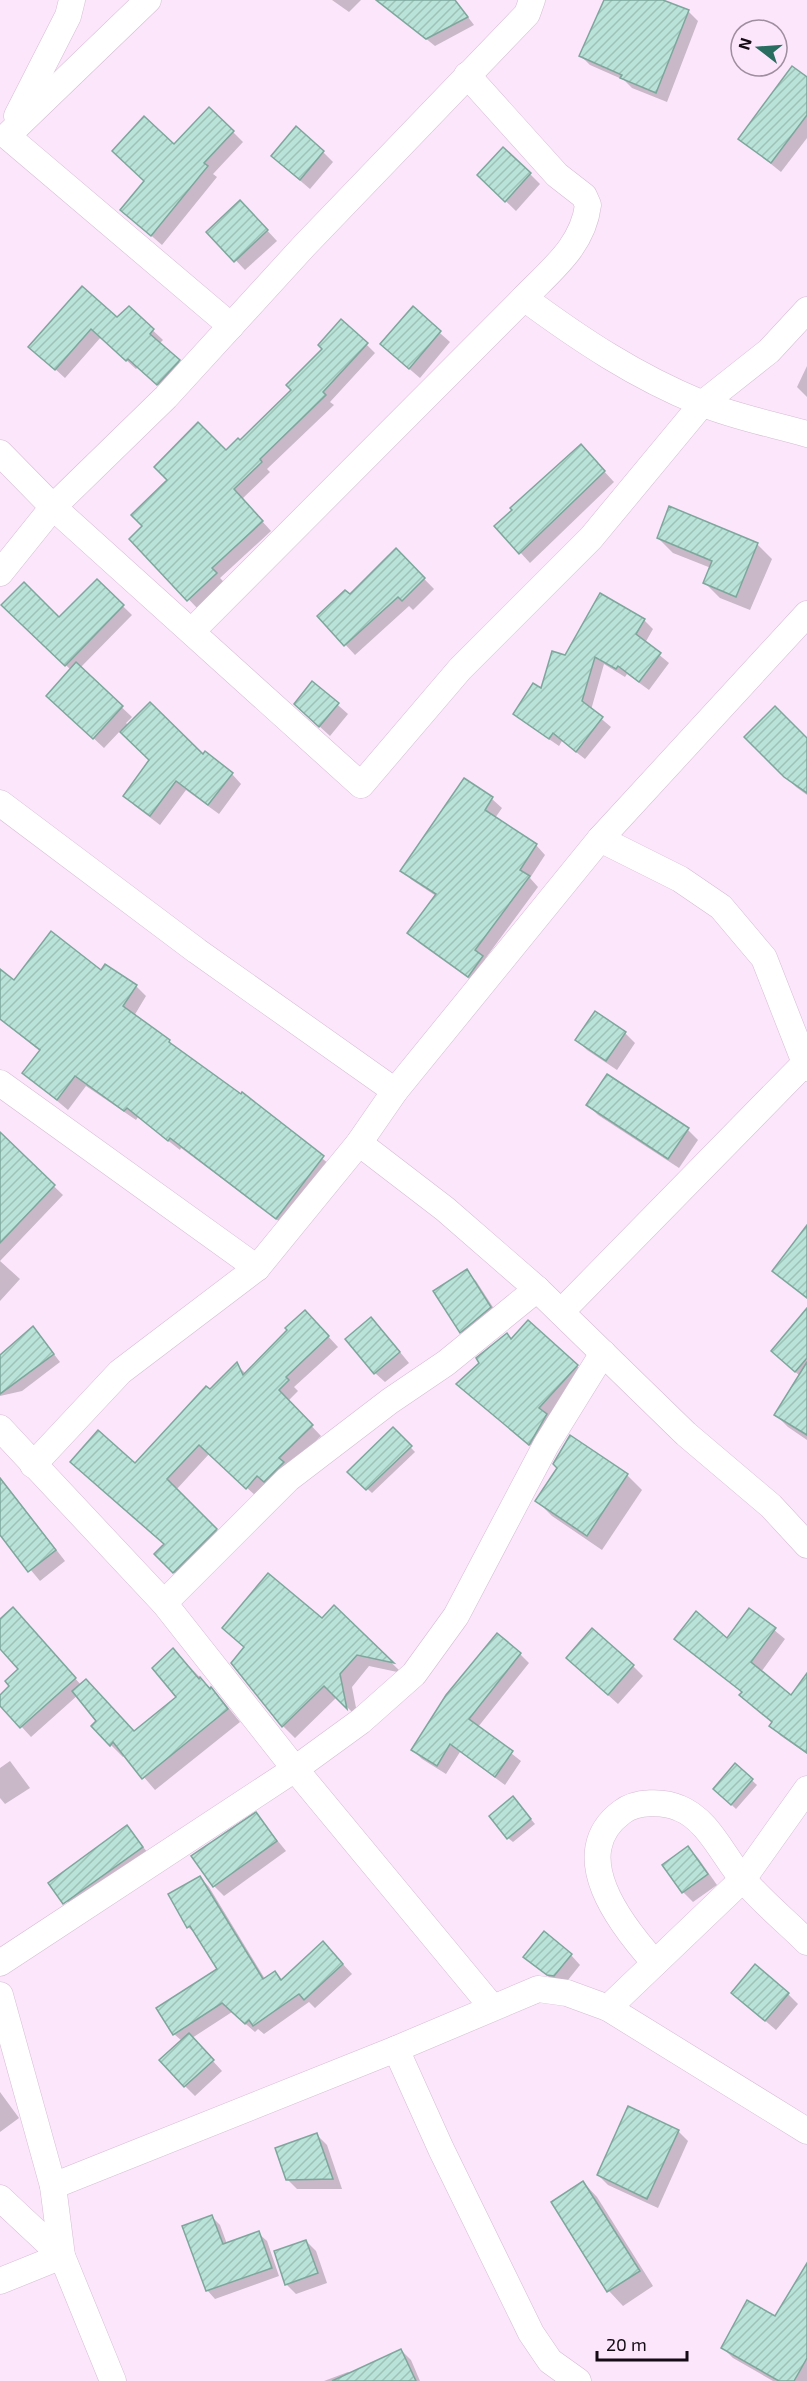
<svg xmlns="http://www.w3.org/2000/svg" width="807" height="2381" font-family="'Exo 2',sans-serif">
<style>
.shadow{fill:#0003}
.building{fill:url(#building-hatch);stroke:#7ea69c;stroke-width:1.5}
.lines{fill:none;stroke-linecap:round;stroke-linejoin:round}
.street-casing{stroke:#d6bbd4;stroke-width:27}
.street{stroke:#fff;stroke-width:26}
</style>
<defs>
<pattern id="building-hatch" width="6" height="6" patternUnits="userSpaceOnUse" patternTransform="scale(1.5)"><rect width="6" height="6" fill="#b9e3d8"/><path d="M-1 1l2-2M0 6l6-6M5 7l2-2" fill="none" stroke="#9ec1b8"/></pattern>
</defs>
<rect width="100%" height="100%" fill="#fce6fb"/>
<g class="shadow">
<path d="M332,0H361L349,12Z"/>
<path d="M393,0H455L474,25L435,46L387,7Z"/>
<path d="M606,0H659L688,11L698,21L667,102L632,88L624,80L590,65L580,55Z"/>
<path d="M807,79V138L781,172L740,139Z"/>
<path d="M233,132L243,142L213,174L217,177L162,245L122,210L174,146Z"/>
<path d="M323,152L333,162L310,189L283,166Z"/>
<path d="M530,174L540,184L516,211L489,185Z"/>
<path d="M250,212L277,241L245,270L209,232Z"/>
<path d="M129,308L163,340L159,344L188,370L167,393L138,367L136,369L101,337L65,378L31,347L117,320Z"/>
<path d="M413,309L450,342L420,378L392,354Z"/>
<path d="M366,344L375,353L330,402L334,405L267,469L270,472L242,499L271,531L220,578L225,583L197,608L131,539L226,452Z"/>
<path d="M807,366V397L797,387Z"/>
<path d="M590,456L614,482L530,563L496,526Z"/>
<path d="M658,538L757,544L772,559L750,610L720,598L705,583L711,568L673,553Z"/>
<path d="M396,550L434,589L413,610L409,606L355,655L319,616L350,596Z"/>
<path d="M97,581L132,615L80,668L132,717L126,723L128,725L203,756L232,774L241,784L219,814L186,790L160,825L135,806L125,796L151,760L121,730L104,748L58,705L71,670L3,605L59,619Z"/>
<path d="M644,620L653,629L645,643L669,663L649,690L627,674L625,677L604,664L591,710L611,727L585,759L562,741L559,746L524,722L515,714L542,691L565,657Z"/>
<path d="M313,683L348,714L330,736L306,714Z"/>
<path d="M746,737L807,740V795L796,787Z"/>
<path d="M492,799L502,808L495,818L536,845L545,855L530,878L538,887L485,959L492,966L479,986L419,943L409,933L436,896L412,880L402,870Z"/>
<path d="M101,972L136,986L146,996L134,1016L241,1096L243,1095L334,1168L288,1228L181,1148L180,1150L138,1117L136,1120L86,1086L68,1110L24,1073L41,1052L0,1019V973L14,982Z"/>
<path d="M595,1013L625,1033L635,1043L617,1070L587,1050L577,1040Z"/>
<path d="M588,1105L688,1130L698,1140L679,1168L598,1115Z"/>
<path d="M9,1143L63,1195L0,1261L20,1279L0,1301V1146Z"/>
<path d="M466,1271L476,1281L500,1318L471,1341L461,1332Z"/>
<path d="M807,1311V1440L788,1427L776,1415L800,1376L785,1363Z"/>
<path d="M314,1321L338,1347L294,1387L298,1391L288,1401L321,1436L257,1497L209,1454L176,1490L226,1539L183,1582L156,1554L165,1545L136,1465L237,1365L246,1374Z"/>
<path d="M381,1329L409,1363L385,1382L375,1373Z"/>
<path d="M507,1335L512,1340L577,1366L587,1376L540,1453L468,1394L481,1363Z"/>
<path d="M40,1336L60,1362L22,1391L0,1396V1357Z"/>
<path d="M393,1429L415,1452L372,1493L349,1472Z"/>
<path d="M559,1468L627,1475L642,1490L602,1550L552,1516L537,1501Z"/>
<path d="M0,1477L65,1561L40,1581L0,1533Z"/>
<path d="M334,1607L402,1673L369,1666L352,1687L358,1718L337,1697L295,1738L283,1726L322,1620Z"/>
<path d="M750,1610L785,1639L761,1672L807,1716V1754L781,1736L771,1726L773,1723L743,1693L676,1638L727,1640Z"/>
<path d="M23,1619L81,1685L135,1732L178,1697L185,1662L223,1701L240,1722L155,1790L125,1755L123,1757L111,1745L98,1721L78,1695L31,1737L0,1703V1697L11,1686L20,1669L0,1647V1621Z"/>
<path d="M520,1654L529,1663L478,1727L521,1761L505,1785L460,1752L446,1774L422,1759L413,1750Z"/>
<path d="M633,1666L643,1676L618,1704L578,1668Z"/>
<path d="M10,1761L30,1788L5,1804L0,1798V1768Z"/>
<path d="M735,1765L757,1785L736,1809L715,1789Z"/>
<path d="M517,1803L535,1824L513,1842L508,1838Z"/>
<path d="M256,1814L286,1851L224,1896L214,1886Z"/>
<path d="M127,1827L152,1858L77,1911L67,1901Z"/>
<path d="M688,1848L698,1858L717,1885L693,1902L683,1892Z"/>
<path d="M200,1877L209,1887L265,1979L274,1973L282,1981L332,1952L352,1974L315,2008L309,2002L264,2034L258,2029L255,2032L232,2012L192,2038L222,2071L195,2096L185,2086L182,2041L174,2034L219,1969L198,1936L188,1927Z"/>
<path d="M571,1955L580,1965L564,1985H558L525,1956Z"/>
<path d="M788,1994L798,2004L776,2030L743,2002Z"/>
<path d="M0,2092L19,2118L0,2132Z"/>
<path d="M678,2131L688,2141L658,2208L608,2185L598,2175Z"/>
<path d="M317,2135L327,2145L342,2189H297L287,2179Z"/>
<path d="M583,2182L597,2197L653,2286L623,2306L609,2291L553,2202Z"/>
<path d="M212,2217L220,2225L227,2244L258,2233L267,2241L279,2276L215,2299L207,2290Z"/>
<path d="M306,2241L316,2251L327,2283L296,2294L286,2284Z"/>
<path d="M807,2267V2381H773L733,2358L723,2348L776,2318Z"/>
<path d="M401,2350L411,2360L420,2381H324L348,2372L351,2374Z"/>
</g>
<g class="building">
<path d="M376,0H455L468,17L426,39Z"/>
<path d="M604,0H663L689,10L656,93L620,78L622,75L579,56Z"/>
<path d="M792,66L807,77V115L771,163L738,139Z"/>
<path d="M209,107L234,131L204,163L208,166L151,236L120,210L144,181L112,151L144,116L174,144Z"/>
<path d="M296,126L324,151L300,180L271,156Z"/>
<path d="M503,147L531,173L505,202L477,175Z"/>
<path d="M240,200L268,230L234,262L206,232Z"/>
<path d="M82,286L117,317L129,306L154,329L150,334L180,360L157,385L128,359L126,361L91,329L55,370L28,347Z"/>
<path d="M413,306L441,331L409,369L380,344Z"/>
<path d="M341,319L368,343L323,392L326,395L260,459L262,462L234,489L263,521L212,568L217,573L187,601L129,539L142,526L131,515L167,480L154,467L198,422L226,450L238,438L240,440L291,390L286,385L322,349L318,345Z"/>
<path d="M581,444L605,471L519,554L494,526L512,510L510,508Z"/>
<path d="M669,506L758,543L736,597L703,583L712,561L657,538Z"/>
<path d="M396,548L425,578L402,601L398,597L344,646L317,616L345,590L350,594Z"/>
<path d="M97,579L124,605L65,666L1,605L24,582L59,617Z"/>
<path d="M600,593L645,619L636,634L661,653L639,682L618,666L616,669L595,657L582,701L603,717L576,752L553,733L549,739L513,714L533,683L541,688L552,651L565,655Z"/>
<path d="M76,662L123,706L93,739L46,696Z"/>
<path d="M312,681L339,703L319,727L294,704Z"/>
<path d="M150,702L203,754L205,751L233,773L208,805L176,781L150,816L123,796L149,760L120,732Z"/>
<path d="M775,706L807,738V793L784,777L744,737Z"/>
<path d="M464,778L493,797L485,810L537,844L520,870L530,876L475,950L483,956L468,977L407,933L436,894L400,871Z"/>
<path d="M51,931L101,970L105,964L137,985L123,1006L170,1040L169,1042L241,1094L242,1092L324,1156L276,1219L170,1138L168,1141L127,1108L124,1111L75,1076L57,1100L22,1073L40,1050L0,1019V969L14,980Z"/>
<path d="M595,1011L626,1032L606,1061L575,1040Z"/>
<path d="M607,1074L689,1128L668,1159L586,1105Z"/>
<path d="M0,1132L55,1185L0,1243Z"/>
<path d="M807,1225V1298L772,1271Z"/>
<path d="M467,1269L491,1307L460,1333L433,1291Z"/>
<path d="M807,1308V1358L795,1372L771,1351Z"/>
<path d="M305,1310L329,1336L286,1377L289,1380L279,1390L313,1425L279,1458L284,1462L264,1482L257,1476L246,1489L199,1445L167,1479L217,1529L173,1573L154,1554L164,1544L70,1462L98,1430L135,1463L206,1386L210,1389L237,1362L243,1375L287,1330L285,1328Z"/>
<path d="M371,1317L400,1352L374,1374L345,1339Z"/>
<path d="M528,1320L578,1365L539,1408L547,1414L529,1445L456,1384L479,1363L476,1358L507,1333L511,1339Z"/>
<path d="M33,1326L54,1354L0,1394V1355Z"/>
<path d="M807,1362V1435L774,1415Z"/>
<path d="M393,1427L412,1446L366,1490L347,1472Z"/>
<path d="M570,1435L628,1474L587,1536L535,1501L557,1468L553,1464Z"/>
<path d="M0,1478L56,1550L28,1572L0,1535Z"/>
<path d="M268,1573L322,1618L334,1605L394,1663L357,1655L340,1674L347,1709L324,1686L282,1727L231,1663L244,1647L222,1628Z"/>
<path d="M13,1607L76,1678L20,1728L0,1706V1695L9,1686L5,1681L18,1669L0,1649V1619Z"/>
<path d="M749,1608L776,1628L751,1662L791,1695L807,1673V1753L769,1726L772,1722L739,1695L742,1692L674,1639L696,1611L727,1638Z"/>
<path d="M592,1628L634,1665L608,1695L566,1658Z"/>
<path d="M497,1633L521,1653L469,1719L513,1751L495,1777L450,1744L437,1766L411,1750L446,1695Z"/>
<path d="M173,1648L199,1679L200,1677L210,1689L211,1687L228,1709L142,1779L113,1742L110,1746L91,1726L96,1721L72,1691L86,1679L134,1731L176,1697L152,1668Z"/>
<path d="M735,1763L753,1779L731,1805L713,1789Z"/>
<path d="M513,1796L531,1819L507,1839L489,1816Z"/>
<path d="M256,1812L277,1841L213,1887L191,1856Z"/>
<path d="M127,1825L143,1847L63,1904L48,1883Z"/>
<path d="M688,1846L708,1874L682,1893L662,1865Z"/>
<path d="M200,1876L263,1979L275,1971L281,1980L323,1941L343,1964L304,2000L299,1994L253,2026L249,2020L245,2024L222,2003L173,2035L156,2008L217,1969L190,1926L187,1928L168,1894Z"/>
<path d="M544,1931L572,1954L554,1976L547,1975L523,1957Z"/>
<path d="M755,1964L789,1993L765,2021L731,1993Z"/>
<path d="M189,2033L214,2060L184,2087L159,2060Z"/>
<path d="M628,2106L679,2130L647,2199L597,2175Z"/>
<path d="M317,2133L333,2179L286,2180L275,2148Z"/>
<path d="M583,2181L640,2271L607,2292L551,2202Z"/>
<path d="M212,2215L223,2244L259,2231L272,2268L206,2291L182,2226Z"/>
<path d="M306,2240L318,2273L285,2285L274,2251Z"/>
<path d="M807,2263V2358L794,2381H779L721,2348L747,2300L775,2316Z"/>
<path d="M401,2349L416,2381H332Z"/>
</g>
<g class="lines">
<g class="street-casing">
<g id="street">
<path d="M148,0L7,136L231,326"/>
<path d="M17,116L68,16L72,0"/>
<path d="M524,298C581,340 635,376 701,403C735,417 772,424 807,434"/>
<path d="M0,453L53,507L361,785L460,669L591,538L702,404L769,351L807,310"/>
<path d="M0,573L53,507L166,397L304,246L527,14L532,0"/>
<path d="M192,631L524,298C551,270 583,246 588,205L584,196L557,175L467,75"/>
<path d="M0,803L197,951L395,1091"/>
<path d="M600,839L680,879L721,907L764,958L807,1068"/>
<path d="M0,1083L257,1268"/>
<path d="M359,1143L445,1209L537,1289L686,1434L771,1506L807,1545"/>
<path d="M561,1312L807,1061"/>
<path d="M0,1428L164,1603L295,1769L492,2007"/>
<path d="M33,1465L120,1372L257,1268L359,1143L395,1091L600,839L807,614"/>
<path d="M164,1603L288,1479L390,1401L446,1363L537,1289"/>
<path d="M0,1963L295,1769L361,1721L414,1674L456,1616L546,1445L603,1353"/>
<path d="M655,1963C621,1925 565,1854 622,1812C636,1801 664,1801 679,1808C708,1819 723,1856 742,1878C761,1901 786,1921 807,1942"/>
<path d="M0,1995L53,2186L62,2256L113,2381"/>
<path d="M608,2008L743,1879L807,1789"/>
<path d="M396,2049L441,2149L531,2333L550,2361L578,2381"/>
<path d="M53,2186L396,2049L538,1989L567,1993L608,2008L807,2131"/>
<path d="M0,2198L62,2256L0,2281"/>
</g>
</g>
<use href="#street" class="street"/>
</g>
<g transform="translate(759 48) rotate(287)"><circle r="28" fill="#fce6fb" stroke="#9f8e9f" stroke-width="1.5"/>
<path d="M0-4.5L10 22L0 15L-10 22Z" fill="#296d60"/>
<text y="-9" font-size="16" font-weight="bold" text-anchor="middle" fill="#140b14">N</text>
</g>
<path d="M597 2351v9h90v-9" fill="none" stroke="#140b14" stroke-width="3"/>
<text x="606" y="2351" font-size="18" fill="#140b14" stroke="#fce6fb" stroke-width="4.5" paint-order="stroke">20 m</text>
</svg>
